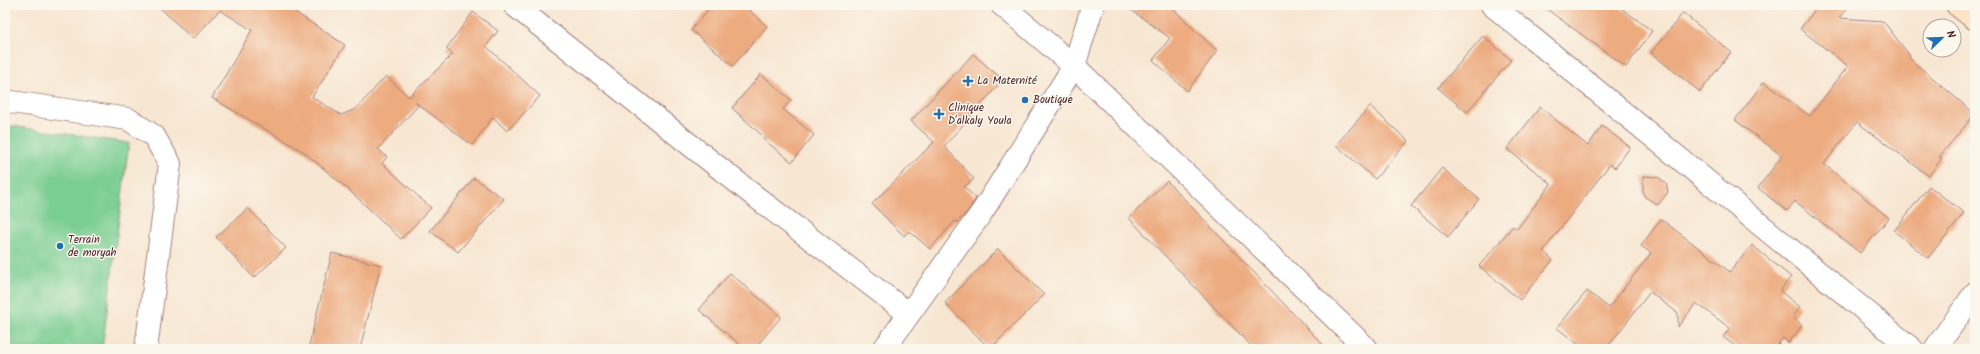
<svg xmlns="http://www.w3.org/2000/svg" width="1980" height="354" font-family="Kalam,sans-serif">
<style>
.green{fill:#7ace92;stroke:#62765e}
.building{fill:#edab80}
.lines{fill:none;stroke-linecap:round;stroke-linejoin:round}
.street-casing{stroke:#a0827e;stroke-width:24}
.secondary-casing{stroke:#a0827e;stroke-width:24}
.street{stroke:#fff;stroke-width:22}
.secondary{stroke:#fee4c6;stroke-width:22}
.poi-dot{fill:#1f6fb2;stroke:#fbf7ec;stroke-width:1.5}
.labels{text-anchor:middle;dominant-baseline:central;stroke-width:3;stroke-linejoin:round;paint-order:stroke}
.poi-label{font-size:11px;fill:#4a1f2b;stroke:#fbf7ec;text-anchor:start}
</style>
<rect width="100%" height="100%" fill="#fbf7ec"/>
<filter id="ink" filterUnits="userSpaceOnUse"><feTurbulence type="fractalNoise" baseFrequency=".025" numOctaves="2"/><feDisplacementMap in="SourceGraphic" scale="8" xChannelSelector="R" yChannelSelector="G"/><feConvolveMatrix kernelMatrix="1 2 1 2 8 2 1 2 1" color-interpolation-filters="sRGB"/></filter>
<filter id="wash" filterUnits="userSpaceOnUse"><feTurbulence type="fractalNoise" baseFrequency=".012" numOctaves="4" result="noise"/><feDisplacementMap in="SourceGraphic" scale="16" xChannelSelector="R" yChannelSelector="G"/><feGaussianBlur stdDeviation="0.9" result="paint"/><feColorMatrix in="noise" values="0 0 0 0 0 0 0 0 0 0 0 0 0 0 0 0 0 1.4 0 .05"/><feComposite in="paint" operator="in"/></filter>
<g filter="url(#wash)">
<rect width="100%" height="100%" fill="#f7e6d1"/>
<path class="green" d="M5,125L129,143L102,349H5Z"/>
<g id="blocks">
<g class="building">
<path d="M157,5H284L345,45L312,97L341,115L356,109L386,76L409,97L453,54L446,49L473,12L498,31L486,46L540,96L507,131L493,117L472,145L415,102L418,106L378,149L387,157L382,163L431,208L401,239L349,190L304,152L212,98L252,30L220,10L193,39Z"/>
<path d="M712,5H743L767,26L733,66L691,30Z"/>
<path d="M1124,5H1169L1217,51L1187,91L1153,60L1170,38Z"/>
<path d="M1541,5H1617L1652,31L1626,67Z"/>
<path d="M1819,5H1850L1839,18L1883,21L1910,56L1909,58L1975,114L1939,157L1942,158L1929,176L1857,122L1824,164L1889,218L1860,253L1795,201L1787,211L1758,188L1782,156L1735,120L1764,82L1810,116L1848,66L1800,29Z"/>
<path d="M1683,13L1731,52L1700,92L1651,53Z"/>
<path d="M1483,36L1511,60L1467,112L1438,88Z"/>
<path d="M973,54L1003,80L944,146L974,179L964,187L976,198L968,211L957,222L955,221L930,249L909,231L904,236L872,204L934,142L911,121Z"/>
<path d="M761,74L791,100L783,109L814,135L792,162L763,139L764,137L732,108Z"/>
<path d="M1370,106L1408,141L1375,179L1336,145Z"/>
<path d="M1540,107L1588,146L1602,126L1630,147L1615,168L1610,164L1543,251L1553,260L1520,300L1479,266L1513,226L1517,229L1551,184L1507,149Z"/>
<path d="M1442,168L1479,199L1448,237L1411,206Z"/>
<path d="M1643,176L1658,177L1666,183L1668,192L1658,205L1645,197L1643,192Z"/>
<path d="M474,178L504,199L458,252L430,231Z"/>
<path d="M1167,181L1327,349H1254L1129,218Z"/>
<path d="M1929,186L1964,213L1928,258L1894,231Z"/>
<path d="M248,208L286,248L254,278L216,237Z"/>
<path d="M1661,219L1730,272L1752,245L1791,277L1780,291L1800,307L1793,317L1802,325L1789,343L1783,338L1774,349H1739L1723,337L1730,328L1696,303L1678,327V313L1650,292L1606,349H1584L1557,328L1587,291L1609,308L1651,253L1641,246Z"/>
<path d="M998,249L1044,295L990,349L945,303Z"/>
<path d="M332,253L381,265L360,349H308Z"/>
<path d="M730,273L781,317L754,349H745L699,310Z"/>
</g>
</g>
</g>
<g filter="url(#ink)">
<use href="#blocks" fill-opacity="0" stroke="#a0827e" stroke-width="1"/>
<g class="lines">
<g class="street-casing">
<g id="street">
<path d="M514,5L752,194L909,314"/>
<path d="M1002,5L1074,66L1367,349"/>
<path d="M1492,5L1912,349"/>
<path d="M5,101L128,119L154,136L170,164L146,349"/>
<path d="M884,349L982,212L1074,66L1093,5"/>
<path d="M1935,349L1975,293"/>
</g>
</g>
<g class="secondary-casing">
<path id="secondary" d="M1957,5L1975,19"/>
</g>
<use href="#street" class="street"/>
<use href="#secondary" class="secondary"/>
</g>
</g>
<g class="poi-dot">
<path d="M966 75h4v4h4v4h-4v4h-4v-4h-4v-4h4z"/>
<circle cx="1025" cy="100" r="4"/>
<path d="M937 108h4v4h4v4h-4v4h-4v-4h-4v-4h4z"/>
<circle cx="60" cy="246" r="4"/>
</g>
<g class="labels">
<g class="poi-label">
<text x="977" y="81">La Maternité</text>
<text x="1033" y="100">Boutique</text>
<text x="948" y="108">Clinique<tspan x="948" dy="13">D'alkaly Youla</tspan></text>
<text x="68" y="240">Terrain<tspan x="68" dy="13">de moryah</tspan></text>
</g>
</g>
<rect width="1980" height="354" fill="none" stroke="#fbf7ec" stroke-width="20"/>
<g transform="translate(1942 38) rotate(67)"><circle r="19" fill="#fbf7ec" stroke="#b4a19f"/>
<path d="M0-3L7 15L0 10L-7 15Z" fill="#1f6fb2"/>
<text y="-6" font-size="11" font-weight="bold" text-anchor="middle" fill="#4a1f2b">N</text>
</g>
</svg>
